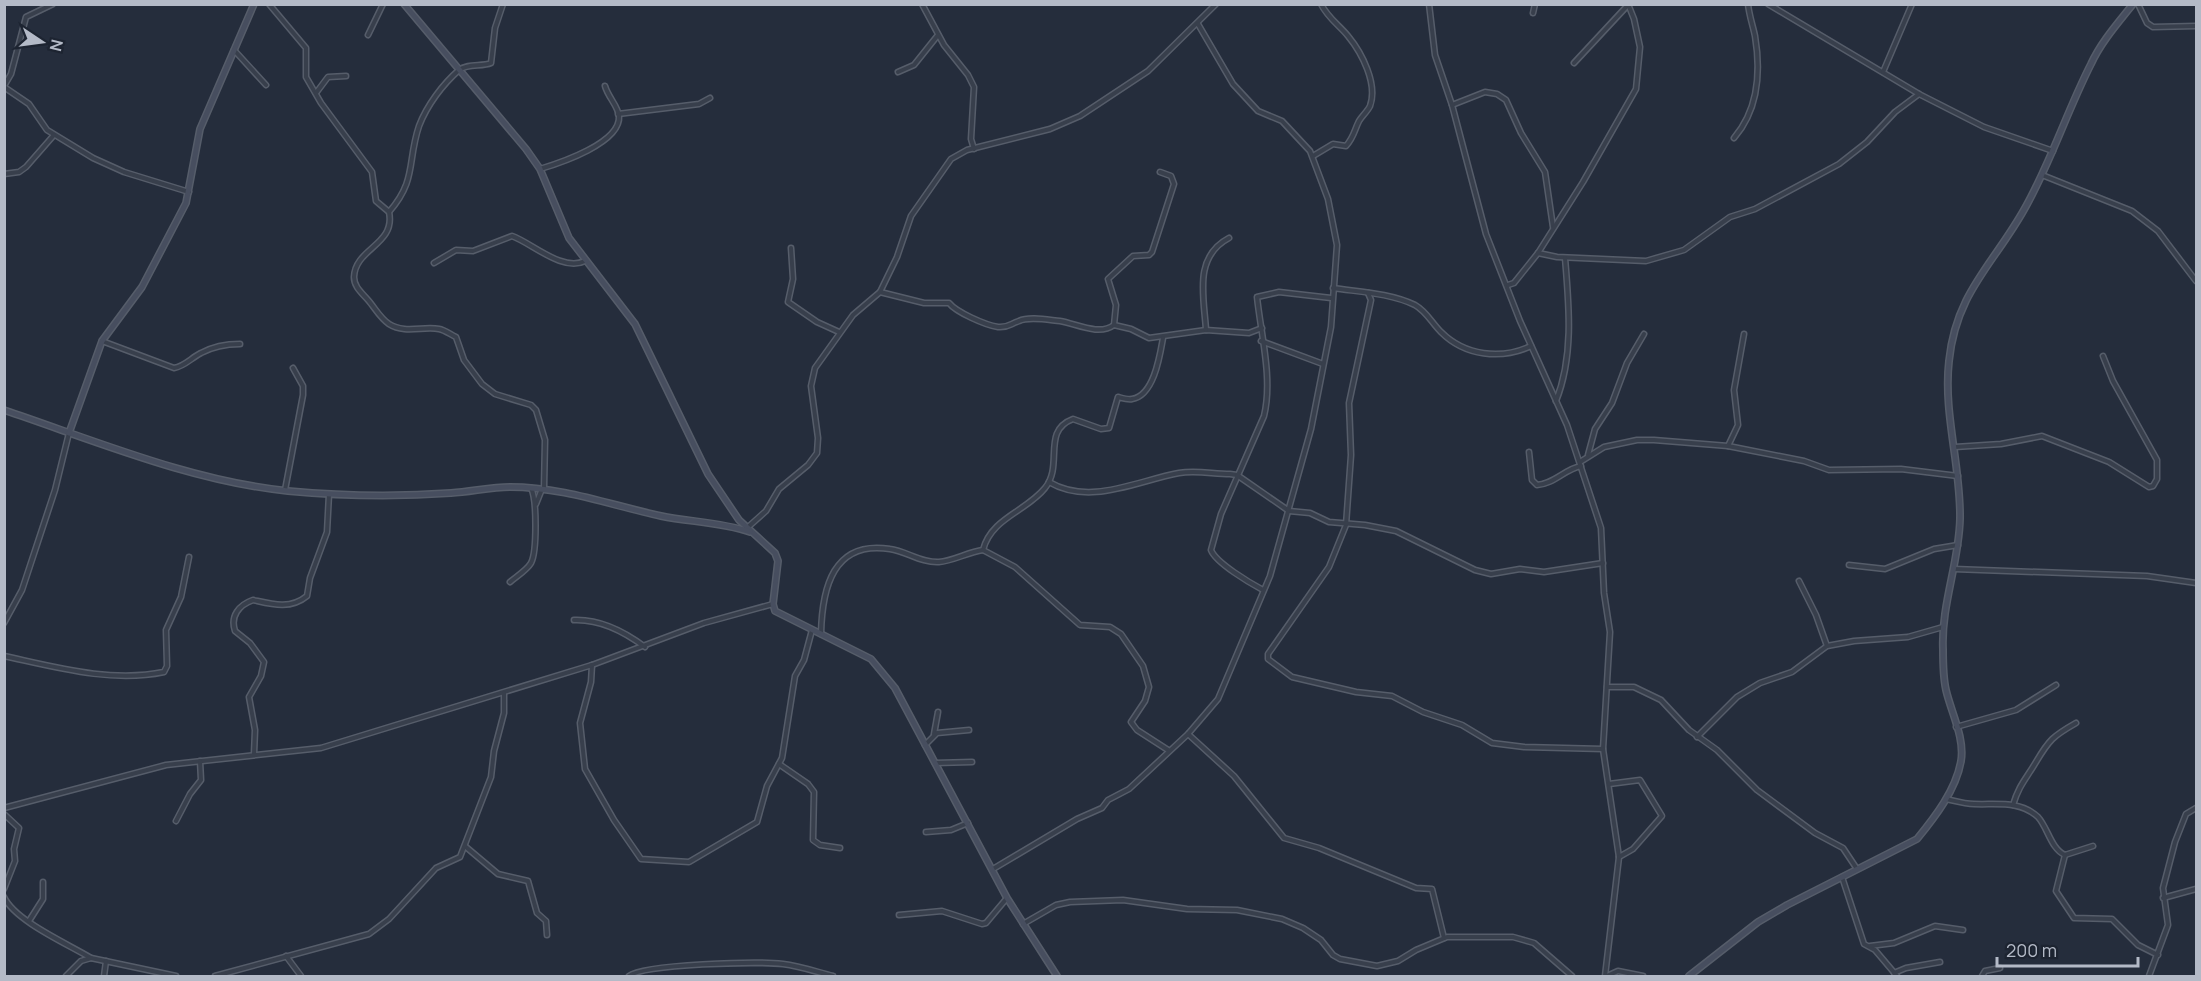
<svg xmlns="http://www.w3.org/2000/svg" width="2201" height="981" font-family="Manrope,sans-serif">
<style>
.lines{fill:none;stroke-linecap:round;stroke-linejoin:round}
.street-casing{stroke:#565d6a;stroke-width:7}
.secondary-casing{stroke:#565d6a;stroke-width:8}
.street{stroke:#383f4c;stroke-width:4}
.secondary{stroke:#474e5f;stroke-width:5}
</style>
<rect width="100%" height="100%" fill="#252d3c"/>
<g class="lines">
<g class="street-casing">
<g id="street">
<path d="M269,4L306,48V77L321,103L372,172L376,201L389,212C396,245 355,248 354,277C354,287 362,293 368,300C375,308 380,318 389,324C405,334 423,326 439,329C445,330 451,335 456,337L464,360L482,384L495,394L531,405L536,410L545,440L544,488"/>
<path d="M922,4L944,45L968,75L974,87L971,139L974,149"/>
<path d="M1429,4L1435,55L1452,105L1486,234L1520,321L1567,425L1601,528L1604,593L1610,632L1603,749L1619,857L1605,976"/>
<path d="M1768,4L1919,94L1984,127L2053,151"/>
<path d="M2138,4L2147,23L2153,27L2196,26"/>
<path d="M1533,13L1535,4"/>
<path d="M368,35L383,4"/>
<path d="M234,50L266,85"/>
<path d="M1574,63L1628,5"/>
<path d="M898,72L914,65L938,35"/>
<path d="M1883,72L1912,4"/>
<path d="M4,86L11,74L26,17L53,4"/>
<path d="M4,87L29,104L47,130L93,158L124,172L189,192"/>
<path d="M316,93L328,77L346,76"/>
<path d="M1452,105L1485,92L1497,94L1506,100L1521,133L1545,172L1553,227"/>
<path d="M618,114L699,104L710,98"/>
<path d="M1734,138C1758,110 1761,72 1755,36C1753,26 1749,15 1748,4"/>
<path d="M1313,156L1333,144L1346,146C1354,137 1354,131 1359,121C1362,116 1367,112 1370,106C1378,84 1362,53 1348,36C1339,25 1328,18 1321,4"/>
<path d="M540,169C560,163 621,143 619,116C618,106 608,97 605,86"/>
<path d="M4,174L19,172L26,167L54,135"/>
<path d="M2042,175L2132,211L2158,231L2196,281"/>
<path d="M389,212C417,180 407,162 419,126C427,105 443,84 459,70C468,63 482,67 491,63L495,28L503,4"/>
<path d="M791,248L793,279L788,302L817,322L839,332"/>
<path d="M1538,253L1557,257L1646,261L1684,250L1730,217L1755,209L1839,164L1867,142L1895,112L1919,94"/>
<path d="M434,263L456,250L473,251L512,236C532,243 562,272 585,261"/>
<path d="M1508,285L1514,283L1538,253L1583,182L1636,89L1640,47L1634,19L1628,4"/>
<path d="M1333,288C1360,292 1390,293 1415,305C1427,312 1431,322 1441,332C1465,356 1501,360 1531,346"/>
<path d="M880,292L924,303H949C956,312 985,325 998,327C1008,328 1010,324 1019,321C1029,316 1049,320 1060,321C1077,324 1099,336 1114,325L1131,329L1149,338L1206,330L1249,333L1262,328"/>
<path d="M1368,293L1371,300L1349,403L1351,455L1346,525L1329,567L1268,654V659L1292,677L1356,692L1392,696L1423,712L1462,725L1492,743L1524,747L1603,749"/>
<path d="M1114,325L1116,305L1108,279L1133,256L1149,255L1152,252L1174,184L1171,176L1160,172"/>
<path d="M1206,330C1204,297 1193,257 1229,238"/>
<path d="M102,341L174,368C185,366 191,358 201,353C214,346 225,344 240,344"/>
<path d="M1261,341L1323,364"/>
<path d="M1556,401C1574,356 1569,305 1565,258"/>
<path d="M1728,446L1738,425L1734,390L1744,334"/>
<path d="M1955,447L2001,444L2042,436L2109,462L2149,487L2153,486L2157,479V460L2113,381L2103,356"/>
<path d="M1529,452L1532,480L1537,485C1554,484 1565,469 1581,466"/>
<path d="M1588,455L1595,429L1612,403L1627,363L1644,334"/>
<path d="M1580,462L1604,447L1637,440H1654L1728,446L1804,461L1829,470L1901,469L1958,476"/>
<path d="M1049,482C1090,506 1136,481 1179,473C1196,470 1213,474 1230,474L1237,475L1289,511L1310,513L1329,522L1365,525L1396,531L1475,570L1491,574L1520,569L1544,572L1603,563"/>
<path d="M285,490L303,395V386L293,368"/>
<path d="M536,504L542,489"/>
<path d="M747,528L766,511L779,489L808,465L817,453L818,438L811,386L815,368L853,315L880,292L897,257L911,216L951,159L967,150L1050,129L1080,116L1148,71L1216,4"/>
<path d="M983,550C991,518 1027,511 1045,488C1064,465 1041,431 1073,419L1101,429L1109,428L1118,397C1122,398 1128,400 1132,399C1154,396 1160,355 1163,338"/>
<path d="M1849,565L1885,569L1934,549L1958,545"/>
<path d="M1954,569L2147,576L2196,583"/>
<path d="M1799,581L1816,615L1827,646"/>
<path d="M510,582C517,576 527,570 531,563C537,552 537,499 531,488"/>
<path d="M1263,590C1250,583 1216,563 1211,550L1221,514L1264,416C1273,379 1261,335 1257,297L1279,292L1331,298"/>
<path d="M574,620C599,619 625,632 645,647"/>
<path d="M4,623L22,590L55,490L69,433"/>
<path d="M821,634C822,588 833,540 890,549C906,551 921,563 939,562C953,561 968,552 983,550L1015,567L1080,625L1110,627L1121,634L1143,666L1149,687L1145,701L1131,722L1137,730L1168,750"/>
<path d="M4,656C55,667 111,683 164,672L167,666L166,630L181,597L189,557"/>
<path d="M592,665L591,682L580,723L585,769L614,820L641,859L689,862L757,822L767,786L782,758L795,676L804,660L812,630"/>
<path d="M1607,687H1634L1661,700L1689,730L1717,750L1757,790L1815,833L1843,848L1857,869"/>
<path d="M1956,727L2016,710L2056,685"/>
<path d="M934,734L938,712"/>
<path d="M1188,734L1234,776L1284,838L1319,848L1416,888L1432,889L1444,938"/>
<path d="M1697,737L1737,697L1760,683L1792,672L1827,646L1854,641L1908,637L1943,627"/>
<path d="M925,745L937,733L969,730"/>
<path d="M254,754L255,730L249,697L261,676L264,662L250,643L235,631C230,616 239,605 253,600C271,604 290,610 307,596L310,578L327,532L329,494"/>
<path d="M935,763L972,762"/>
<path d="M779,764L808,784L814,792L813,840L820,845L840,848"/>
<path d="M1609,784L1640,780L1662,816L1633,849L1619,857"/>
<path d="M1946,799C1955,801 1965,804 1974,804C1996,805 2020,800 2038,817C2048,828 2051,849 2065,855L2093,846"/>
<path d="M2013,805C2019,785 2026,779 2036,762C2049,740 2053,736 2076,723"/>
<path d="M4,808L166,765L321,748L592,665L704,623L773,604"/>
<path d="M4,814L19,828L14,849L15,861L4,889"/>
<path d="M176,821L190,794L201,780L200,761"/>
<path d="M926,832L951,830L968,823"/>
<path d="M466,847L498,874L528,881L537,913L546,921L547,935"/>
<path d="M2065,855L2056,891L2074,918L2112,919L2138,945L2158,955"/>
<path d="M993,869L1077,819L1102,808L1108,800L1129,789L1188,734L1218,699L1270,576L1311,429L1331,327L1337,245L1328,199L1310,151L1282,121L1258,111L1233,84L1198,24"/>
<path d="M1842,877L1864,944L1875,950L1897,976"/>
<path d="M4,897C15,921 68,944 91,958"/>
<path d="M2163,898L2196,889"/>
<path d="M899,915L942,911L982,924L986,923L1007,898"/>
<path d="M29,921L43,899V882"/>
<path d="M1023,924L1056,905L1070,902L1123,900L1187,909L1237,910L1282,919L1303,928L1321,940L1333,955L1340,959L1377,966L1398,961L1416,950L1447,937H1513L1534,943L1572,976"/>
<path d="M1870,946L1894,943L1935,926L1963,930"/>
<path d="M286,956L301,976"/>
<path d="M1894,973L1906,968L1940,962"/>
<path d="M66,976L81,961L91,958L176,976"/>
<path d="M104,976L106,961"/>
<path d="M215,976L369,934L389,919L436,868L460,857L491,777L494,751L504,713V693"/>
<path d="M629,976C644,964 759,961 783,964C800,966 817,972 833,976"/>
<path d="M1607,976L1618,971L1643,976"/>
<path d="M1982,976L1985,971L2000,968"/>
<path d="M2149,976L2168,925L2163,888L2175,842L2186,814L2196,808"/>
</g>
</g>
<g class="secondary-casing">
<g id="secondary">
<path d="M404,4L526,149L540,169L569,238L635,324L708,474L739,520L775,553L778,561L773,604L775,611L871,659L895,688L1007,898L1057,976"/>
<path d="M4,410C96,441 191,481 288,491C342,496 397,497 451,493C471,492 490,487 510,487C563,487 610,505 661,516C690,522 721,522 750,532"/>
<path d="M69,433L102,341L142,287L186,203L200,129L254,4"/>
<path d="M1689,976L1758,922L1787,905L1917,839C1935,817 1956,790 1961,761C1965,738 1951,712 1946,690C1943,677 1943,662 1943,649C1941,605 1959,563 1960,519C1961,466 1943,413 1949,361C1956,292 1994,264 2025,208C2051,162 2067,111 2091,64C2101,42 2118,23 2133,4"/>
</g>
</g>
<use href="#street" class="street"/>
<use href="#secondary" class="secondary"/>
</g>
<rect width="2201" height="981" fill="none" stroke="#b4bac7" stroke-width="12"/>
<g transform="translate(42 42) rotate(103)" stroke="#1d2431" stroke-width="4.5" paint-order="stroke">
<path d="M0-4.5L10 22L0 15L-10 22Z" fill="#b4bac7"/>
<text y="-9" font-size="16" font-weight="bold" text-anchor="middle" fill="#b4bac7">N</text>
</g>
<path d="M1997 957v9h141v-9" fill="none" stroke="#b4bac7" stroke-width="3"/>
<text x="2006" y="957" font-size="18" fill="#b4bac7" stroke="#1d2431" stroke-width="4.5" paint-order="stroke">200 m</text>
</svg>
